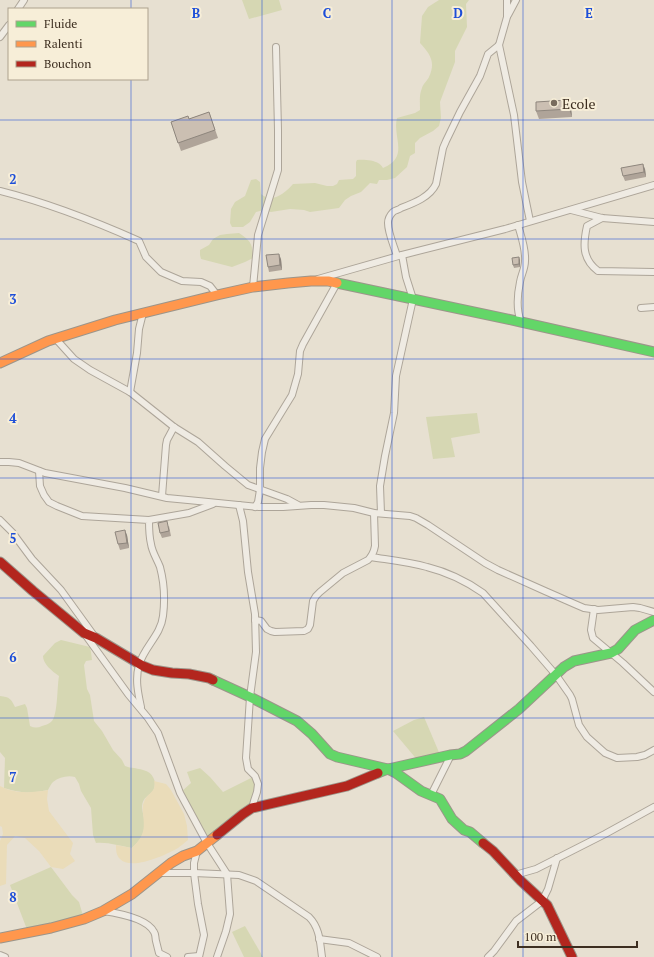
<svg xmlns="http://www.w3.org/2000/svg" width="654" height="957" font-family="'PT Serif',serif">
<style>
.green{fill:#d6d7b3}
.sand{fill:#eadcb9}
.lines{fill:none;stroke-linecap:round;stroke-linejoin:round}
.street-casing{stroke:#ada599;stroke-width:8}
.fast-casing{stroke:#9c958a;stroke-width:11}
.slow-casing{stroke:#9c958a;stroke-width:11}
.jam-casing{stroke:#9c958a;stroke-width:11}
.street{stroke:#efebe3;stroke-width:6}
.fast{stroke:#63d668;stroke-width:9}
.slow{stroke:#ff974d;stroke-width:9}
.jam{stroke:#b3261e;stroke-width:9}
.wall{fill:#afa499}
.shaded-wall{fill:#8e867d}
.building{fill:#cbbfb2;stroke:#8e867d}
.grid{fill:none;stroke:#1d4ed8;stroke-width:1;stroke-opacity:0.55}
.poi-dot{fill:#786c5e;stroke:#f7eed8;stroke-width:1.5}
.labels{text-anchor:middle;dominant-baseline:central;stroke-width:4;stroke-linejoin:round;paint-order:stroke}
.poi-label{font-size:14px;fill:#3d2e20;stroke:#f7eed8;text-anchor:start}
.grid-label{font-size:13px;text-anchor:middle;font-weight:bold;fill:#1d4ed8;stroke:#f7eed8;stroke-width:4;stroke-linejoin:round;paint-order:stroke}
</style>
<rect width="100%" height="100%" fill="#e7e0d1"/>
<g class="green">
<path d="M242,0H279L282,10L249,19Z"/>
<path d="M439,0H469L466,4L467,27L455,51V62L440,102L441,118L439,126L433,131L420,138L415,143V153L410,156L407,167L395,178L387,180H379L377,184L370,183L361,192L351,196L345,200L339,208L310,212L304,210L290,209L271,212L264,210L256,212L250,222L243,227H232L230,223L231,209L235,202L245,196L251,180L256,179L260,182L261,194C272,204 285,193 293,184L315,183L327,186H333L337,184L339,180L353,179L356,176V162L357,160C362,159 374,160 378,163C380,164 381,165 383,168C410,157 392,137 397,118L415,113L420,110C420,102 419,95 422,88C423,84 427,81 429,77C436,62 430,54 420,43L422,16L428,7Z"/>
<path d="M239,233C250,240 253,244 253,258L245,262L232,267L201,259L200,255V250L209,245L213,239L220,235L227,234Z"/>
<path d="M477,413L480,433L451,438L455,457L433,459L426,417Z"/>
<path d="M61,640L90,647L91,652L92,660L86,661L84,665L87,689L90,695L94,721L102,731L113,750L122,760L125,766C128,767 131,768 134,768C143,770 152,770 155,782C155,785 154,789 153,791C149,796 143,797 142,806C142,809 143,814 144,818C146,832 142,838 132,848C119,846 109,842 96,843L93,835L91,808L81,791L79,784L75,777C68,775 59,777 53,782C51,784 49,788 48,790C30,794 21,793 4,788L5,758L0,752V696C10,697 11,699 15,707L25,704L27,708L30,726C34,728 38,728 42,726C45,725 49,724 51,722C58,717 57,686 59,676C52,671 43,664 43,656L55,643Z"/>
<path d="M424,717L441,757L419,762L393,731L414,720Z"/>
<path d="M200,768L210,777L223,792L253,777L256,783L254,802L208,841L181,792L191,783L187,772Z"/>
<path d="M51,867L72,895L79,902L84,919L28,932L10,885Z"/>
<path d="M245,926L263,957H244L232,932Z"/>
</g>
<g class="sand">
<path d="M154,781L166,784L171,790L184,814L187,826L188,840C184,843 181,846 178,848C166,855 131,871 120,859C116,855 116,850 116,845L132,848C144,836 145,830 143,814C143,809 142,806 144,802C147,792 157,793 154,781Z"/>
<path d="M0,786C15,794 31,793 48,790L47,799L49,811L73,843L70,854L75,861L63,869L51,867L39,851L25,838L15,836L7,845L6,884L0,886V841L3,834L2,827L0,826Z"/>
</g>
<g class="lines">
<g class="street-casing">
<g id="street">
<path d="M18,9L24,0"/>
<path d="M508,15L516,0"/>
<path d="M0,37L9,25"/>
<path d="M499,45L514,115L522,182L530,221"/>
<path d="M0,191C48,203 94,221 139,241L146,257L161,272L182,281L201,282L210,286L217,295"/>
<path d="M571,210L602,218L654,222"/>
<path d="M602,218L587,226C583,244 582,259 598,271L654,272"/>
<path d="M518,225C521,236 526,249 525,261C525,269 521,275 520,282C517,296 516,309 521,322"/>
<path d="M397,256C394,246 388,233 388,223C388,219 390,215 393,212C395,210 399,210 401,208C414,203 430,197 436,184L443,148L446,141L460,112L480,76L488,54L499,45L507,17V0"/>
<path d="M318,279L402,255L505,229L654,185"/>
<path d="M253,287L258,235L278,170V130L276,47"/>
<path d="M641,308L654,307"/>
<path d="M55,338L74,359L90,370L130,392L174,427L198,442L225,466L248,485L287,499L298,505"/>
<path d="M130,392L137,353L139,329L143,313"/>
<path d="M0,462H9L19,463L45,473L125,488L167,498L188,500L259,507H283L311,505H324L354,508L374,513L410,516L416,518L428,525L485,563L498,570L545,591L577,605L584,608L598,610L633,607L640,608L654,612"/>
<path d="M39,471L40,486L44,495L49,502L57,506L82,516L149,520C149,528 149,536 151,544C152,552 157,559 160,567C164,582 165,600 163,616C161,635 144,647 139,665C135,679 138,693 141,707"/>
<path d="M162,496L166,445L167,440L174,427"/>
<path d="M239,505L243,521L248,572L255,614L256,652L250,697L246,758L248,769L255,776L258,784L257,792L254,801L252,808"/>
<path d="M255,507L258,502L260,490V468L262,452L265,439L292,395L298,374L300,351L303,344L337,283"/>
<path d="M381,513L380,486L385,456L394,413L396,376L413,299L406,277L402,255"/>
<path d="M0,520L12,532L32,559L61,590L95,637"/>
<path d="M149,520L189,513L213,504"/>
<path d="M371,557C390,560 409,562 427,567C447,572 466,581 483,593L531,646L556,675L570,695L572,699L579,725L587,737L605,753L617,758L637,757L645,755L654,750"/>
<path d="M594,609L591,630L593,638L623,663L654,692"/>
<path d="M255,620L261,621L267,629L271,631L275,632L304,631L308,629L310,625L313,601L316,596L320,592L343,573L368,560C372,556 374,552 375,546L374,513"/>
<path d="M84,633L128,694L148,718L158,733L180,793L207,843L227,874L230,914L226,931L217,957"/>
<path d="M431,795L449,759L450,755"/>
<path d="M197,851L194,863V873L198,904L204,935L199,957"/>
<path d="M158,873H194L239,875L256,881L309,917C320,928 320,943 322,957"/>
<path d="M515,875L536,869L605,834L654,807"/>
<path d="M103,911C117,913 147,918 154,932C156,935 155,937 156,941C157,945 158,949 159,953L167,957"/>
<path d="M319,939L349,943L377,957"/>
<path d="M0,955L5,957"/>
<path d="M188,957L199,956"/>
<path d="M488,957L494,951L516,921L542,901L548,889L557,858"/>
</g>
</g>
<g class="fast-casing">
<g id="fast">
<path d="M337,283L521,322L654,352"/>
<path d="M213,680L250,697L297,721L312,734L330,754L337,757L388,769L396,773L421,791L440,799L452,819L464,830L470,832L483,843"/>
<path d="M378,773L388,769L450,755L460,754L466,751L519,709L564,667L574,661L611,653L618,649L635,630L654,620"/>
</g>
</g>
<g class="slow-casing">
<g id="slow">
<path d="M0,363L48,341L115,320L217,295L253,287L288,283L311,281H328L337,283"/>
<path d="M0,938L51,928L84,919L103,911L132,894L171,863L183,856L197,851L217,835"/>
</g>
</g>
<g class="jam-casing">
<g id="jam">
<path d="M0,562L33,591L84,633L96,638L143,666L153,670L172,673L189,674L209,678L213,680"/>
<path d="M217,835L243,814L252,808L347,786L378,773"/>
<path d="M483,843L493,851L521,881L547,905L572,957"/>
</g>
</g>
<use href="#street" class="street"/>
<use href="#fast" class="fast"/>
<use href="#slow" class="slow"/>
<use href="#jam" class="jam"/>
</g>
<g class="wall">
<path d="M571,108L572,117L539,119L536,111Z"/>
<path d="M209,112L218,138L181,151L171,122L189,119Z"/>
<path d="M645,169L646,177L625,181L623,176Z"/>
<path d="M281,259L282,270L269,272L268,267Z"/>
<path d="M520,260V267L514,268L513,265Z"/>
<path d="M169,526L171,536L162,538L160,533Z"/>
<path d="M127,535L129,548L120,550L118,544Z"/>
</g>
<g class="shaded-wall">
<path d="M568,100L571,108L572,117L569,109Z"/>
<path d="M643,164L645,169L646,177L644,172Z"/>
<path d="M279,254L281,259L282,270L280,265Z"/>
<path d="M519,257L520,260V267L519,264Z"/>
<path d="M125,530L127,535L129,548L127,543Z"/>
</g>
<g class="building">
<path d="M568,100L569,109L536,111V102Z"/>
<path d="M209,112L215,130L178,143L171,122L188,116L189,119Z"/>
<path d="M643,164L644,172L623,176L621,168Z"/>
<path d="M279,254L280,265L268,267L266,255Z"/>
<path d="M519,257V264L513,265L512,258Z"/>
<path d="M167,521L169,531L160,533L158,523Z"/>
<path d="M125,530L127,543L118,544L115,532Z"/>
</g>
<path class="grid" d="M131,0V9M262,0V957M392,0V957M523,0V957M131,79V957M0,120H654M0,239H654M0,359H654M0,478H654M0,598H654M0,718H654M0,837H654"/>
<circle class="poi-dot" cx="554" cy="103" r="4"/>
<g class="labels">
<g class="poi-label">
<text x="562" y="103">Ecole</text>
</g>
</g>
<g class="grid-label">
<text x="196" y="18">B</text>
<text x="327" y="18">C</text>
<text x="458" y="18">D</text>
<text x="589" y="18">E</text>
<text x="13" y="184">2</text>
<text x="13" y="304">3</text>
<text x="13" y="423">4</text>
<text x="13" y="543">5</text>
<text x="13" y="662">6</text>
<text x="13" y="782">7</text>
<text x="13" y="902">8</text>
</g>
<rect x="8" y="8" width="140" height="72" fill="#f7eed8" stroke="#ada18e"/>
<rect x="16" y="21" width="20" height="6" fill="#63d668" stroke="#ada18e"/>
<text x="44" y="28" font-size="12" fill="#3d2e20">Fluide</text>
<rect x="16" y="41" width="20" height="6" fill="#ff974d" stroke="#ada18e"/>
<text x="44" y="48" font-size="12" fill="#3d2e20">Ralenti</text>
<rect x="16" y="61" width="20" height="6" fill="#b3261e" stroke="#ada18e"/>
<text x="44" y="68" font-size="12" fill="#3d2e20">Bouchon</text>
<path d="M518 941v6h119v-6" fill="none" stroke="#3d2e20" stroke-width="2"/>
<text x="524" y="941" font-size="12" fill="#3d2e20" stroke="#f7eed8" stroke-width="3" paint-order="stroke">100 m</text>
</svg>
